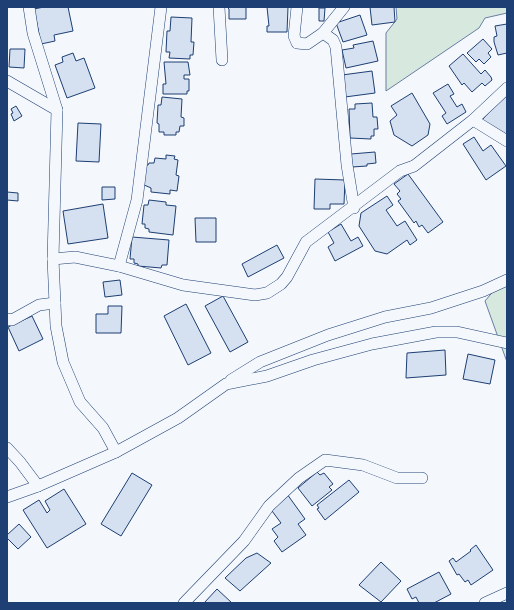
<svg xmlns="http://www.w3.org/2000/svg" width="514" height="610" font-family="Bitter,serif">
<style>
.green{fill:#d7e8df;stroke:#687fa3}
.building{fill:#d5e0f0;stroke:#1d3f73}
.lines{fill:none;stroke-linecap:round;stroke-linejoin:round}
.street-casing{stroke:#1d3f73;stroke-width:12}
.street{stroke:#f4f7fb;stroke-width:11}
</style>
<rect width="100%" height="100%" fill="#f4f7fb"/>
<g class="green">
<path d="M396,7H507V13L485,18L479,28L386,91V33L397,19Z"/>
<path d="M507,275V362L485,301Z"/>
</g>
<g class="building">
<path d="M44,7H68L73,31L54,35L55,41L41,44L34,9Z"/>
<path d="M227,7H246V19H229V9Z"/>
<path d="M267,7H288L287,32H267V26H269Z"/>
<path d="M370,7H394L395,22L372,25Z"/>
<path d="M319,8H325L324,21H319Z"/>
<path d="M360,15L367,35L343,42L336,23Z"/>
<path d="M171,17L192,18L191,42H194L193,55H190V59L169,58L170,52H166L167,31H170Z"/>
<path d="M507,24V53L498,55L494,42V37L497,36L495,26Z"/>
<path d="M483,39L492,49L488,53L491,57L484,64L479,59L476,62L467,53Z"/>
<path d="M373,41L378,61L346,68L342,50L354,48L353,45Z"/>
<path d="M10,49H25L24,68L9,67Z"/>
<path d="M73,53L76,61L84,58L95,88L67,98L55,65L63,62L62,57Z"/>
<path d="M463,54L481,74L485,70L491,77L492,80L485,86L482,83L472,92L464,83L462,85L449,66Z"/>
<path d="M164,62H188L190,75H184V79H189V91H187V94H163V84H166Z"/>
<path d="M372,71L375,93L345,97L342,75Z"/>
<path d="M448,84L454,94L450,96L457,107L462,104L466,112L447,124L442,116L446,113L433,93Z"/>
<path d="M412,93L430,124L428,135L412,146L394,135L390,121L397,115L391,106Z"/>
<path d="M504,95L507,96V138L482,120Z"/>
<path d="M162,97L182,99L181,117L184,118V126H180L179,132H176V135H164V132H159V124L157,123L158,105H161Z"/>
<path d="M372,103L373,117H377L378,129H374V136H371V139L350,138L349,109H355V104Z"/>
<path d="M16,106L22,116L14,121L11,114L13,113L11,109Z"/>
<path d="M78,123L101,124L99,162L76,161Z"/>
<path d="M474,137L483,151L491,145L506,166L486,180L463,144Z"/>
<path d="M375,152L376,163L367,164V166L352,167L351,154Z"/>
<path d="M166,155L175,156L174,159L178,160L176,175L179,176L177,191L170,190V194L151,192V188L142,184L145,165H148L149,163H154L155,158L166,159Z"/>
<path d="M408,174L443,222L428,233L422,225L419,227L416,221L414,223L398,201L401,199L397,194L400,191L394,184Z"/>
<path d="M315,179L345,180L344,204H330V209H314Z"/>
<path d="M102,187H115V199L102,200Z"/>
<path d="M7,192L18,193V201L7,200Z"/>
<path d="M387,196L393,205L386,210L397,226L405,221L417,240L410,245L407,240L387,254L375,251L359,226L361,213Z"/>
<path d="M149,200L166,202V205L176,206L173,235L149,232V229L145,228V224H142L144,205H148Z"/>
<path d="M103,204L108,238L68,244L63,211Z"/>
<path d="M195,218H216V242H196Z"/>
<path d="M341,224L351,241L358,237L363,246L335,261L328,247L334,243L328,232Z"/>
<path d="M132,237L169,240L167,265H162L161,268L138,266V264L134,263V259H130Z"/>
<path d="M277,245L284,258L248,277L242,264Z"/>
<path d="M120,280L122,295L105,297L103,282Z"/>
<path d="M223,296L248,342L230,352L205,306Z"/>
<path d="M186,304L211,353L188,365L164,316Z"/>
<path d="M108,306H122L121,333H96V314H108Z"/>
<path d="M32,316L43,339L19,351L8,327Z"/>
<path d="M445,350L446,375L406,378L407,353Z"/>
<path d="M468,354L495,360L490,384L463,379Z"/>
<path d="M317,472L320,475L324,473L333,484L329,487L332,490L312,506L298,488Z"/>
<path d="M132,473L152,485L121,536L101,524Z"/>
<path d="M349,480L359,492L325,520L317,509L319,508L317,505Z"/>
<path d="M64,489L86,524L47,548L23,510L39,500L47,513L50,510L45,501Z"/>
<path d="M287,494L305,519L298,524L306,535L282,552L274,541L278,537L272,529L281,523L272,511L274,503Z"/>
<path d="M19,524L31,537L18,549L7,538V535Z"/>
<path d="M476,545L493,570L471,585L468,580L465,582L459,574L457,575L449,561L453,558L456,562L471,551L470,550Z"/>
<path d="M257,553L271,563L240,591L225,578L246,558Z"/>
<path d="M381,562L401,581L381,602L359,585Z"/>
<path d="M439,572L451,594L434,603H419L416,597L412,599L407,589Z"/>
<path d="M217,589L232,603H204Z"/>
</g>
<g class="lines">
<g class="street-casing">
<g id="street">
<path d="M29,7L33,33L57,110"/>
<path d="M219,7L222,60"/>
<path d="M297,7L294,36L297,43L307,44L323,33L333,40L336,47L347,165L354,208"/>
<path d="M323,33L344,7"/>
<path d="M7,81L57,110L53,259L56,326L63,362L80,402L103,428L116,452"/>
<path d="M473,120L507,141"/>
<path d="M53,259L75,257L119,266L183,285L255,295L267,293L281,284L287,277L306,242L400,171L414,166L473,120L507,88"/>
<path d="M119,266L137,200L161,7"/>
<path d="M7,319L12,320L39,305L55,303"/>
<path d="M231,380L260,362L328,335L385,317L431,308L483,291L507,280"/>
<path d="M7,448L20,462L38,486"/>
<path d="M7,497L38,486L116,452L178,418L226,384L267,376L313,360L372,344L436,332H457L507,343"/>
<path d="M184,603L244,541L269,506L299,478L325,460L363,465L397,478H422"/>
<path d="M485,603L507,593"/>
</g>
</g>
<use href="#street" class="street"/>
</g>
<rect width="514" height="610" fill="none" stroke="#1d3f73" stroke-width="16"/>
</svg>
